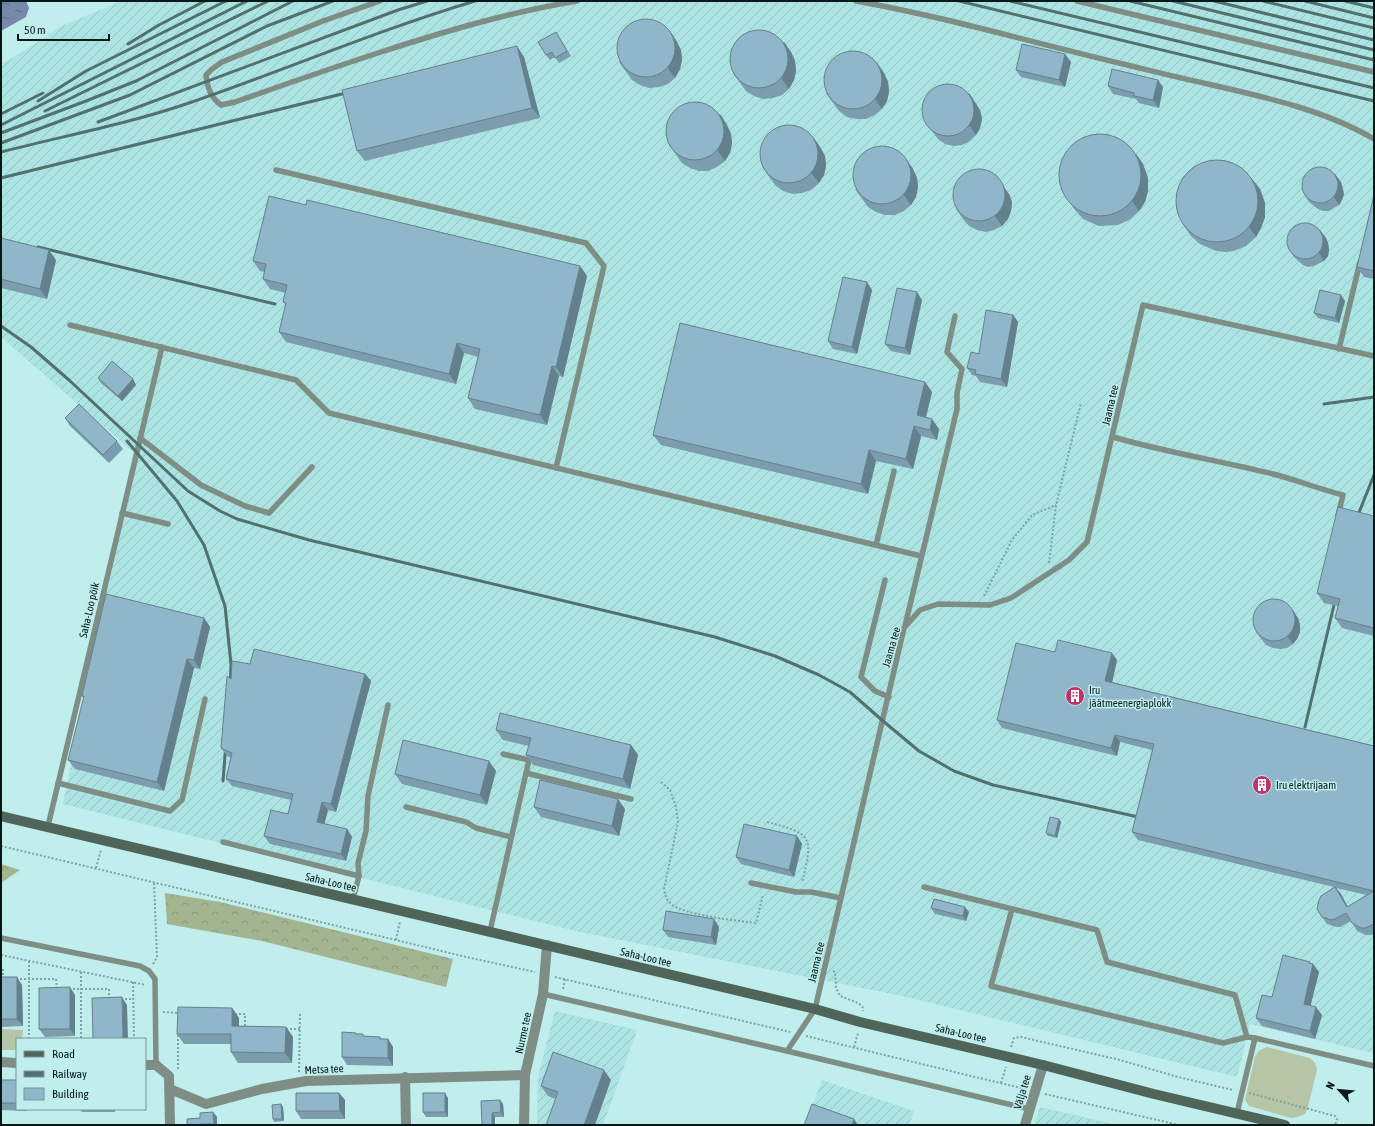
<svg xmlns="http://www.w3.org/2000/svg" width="1375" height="1126" font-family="'Asap Condensed',sans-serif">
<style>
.industrial{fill:url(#industrial-furrows)}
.grass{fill:#b6c5a5}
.forest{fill:url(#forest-crowns)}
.water{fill:url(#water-ripples)}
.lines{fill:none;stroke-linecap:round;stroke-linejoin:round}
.path{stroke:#7ea3a2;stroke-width:2;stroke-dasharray:2 2;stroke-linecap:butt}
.service{stroke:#7e8e85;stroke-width:5.5}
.minor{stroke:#7e8e85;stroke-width:10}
.secondary{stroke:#4f6559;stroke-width:10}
.rail{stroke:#52706f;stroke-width:3}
.wall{fill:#7c9dad;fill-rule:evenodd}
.shaded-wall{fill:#65808d}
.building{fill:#90b7c9;stroke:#65808d}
.labels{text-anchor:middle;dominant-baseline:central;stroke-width:3;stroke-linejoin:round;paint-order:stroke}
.street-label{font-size:11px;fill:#061818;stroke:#bfeeed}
.poi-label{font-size:11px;fill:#061818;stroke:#bfeeed;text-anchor:start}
</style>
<defs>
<pattern id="industrial-furrows" width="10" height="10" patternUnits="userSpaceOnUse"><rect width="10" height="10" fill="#abe4e2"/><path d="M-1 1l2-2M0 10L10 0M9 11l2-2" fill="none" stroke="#92c3c1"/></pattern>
<pattern id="forest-crowns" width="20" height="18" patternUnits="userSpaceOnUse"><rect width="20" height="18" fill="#a3b490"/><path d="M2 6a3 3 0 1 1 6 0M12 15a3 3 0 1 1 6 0" fill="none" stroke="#8b9a7b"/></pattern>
<pattern id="water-ripples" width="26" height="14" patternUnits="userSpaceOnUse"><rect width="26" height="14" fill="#7689a9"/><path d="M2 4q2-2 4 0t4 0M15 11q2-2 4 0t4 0" fill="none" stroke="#5f6f89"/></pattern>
</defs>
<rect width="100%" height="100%" fill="#bfeeed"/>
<g class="industrial">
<path d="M122,1H1374V1053L1250,1024L1237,1077L898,995L580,932L63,804L133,452L1,337V65L64,25Z"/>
<path d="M555,1011L637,1030L603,1125H537L538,1077Z"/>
<path d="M822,1080L914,1111L909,1125H805Z"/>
<path d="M1040,1107L1118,1125H1034Z"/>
</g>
<g class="grass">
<path d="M1,1029L23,1030L22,1039H17V1050H1Z"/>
<path d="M1267,1047L1310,1058L1315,1063L1317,1070L1308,1107L1305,1114L1298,1117L1291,1118L1249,1106L1245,1100L1255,1056L1260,1050Z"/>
</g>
<g class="forest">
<path d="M1,864L20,870L1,883Z"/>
<path d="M165,893L220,902L453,959L446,987L262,941L167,924Z"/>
</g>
<path class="water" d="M1,1H26L29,8L26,17L1,31Z"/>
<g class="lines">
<g class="path">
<path d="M1049,563L1056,505L1081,403"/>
<path d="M984,596L1012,540L1032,515L1056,505"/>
<path d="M661,782L670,790L676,807L678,822L664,889C665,895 666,899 670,903C681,915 739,921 756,923L763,895"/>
<path d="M767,822C814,834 813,837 802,883"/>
<path d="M1,846L396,940L462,956L535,972"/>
<path d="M96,868L101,850"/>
<path d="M396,940L400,921"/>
<path d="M1,955L146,985"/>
<path d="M29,961V1039"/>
<path d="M153,964L157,957L154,883"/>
<path d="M3,969V978"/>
<path d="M833,971L835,972L836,988L840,996L856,1002L861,1005L863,1008V1011"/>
<path d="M81,972V1039"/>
<path d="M555,977L790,1032"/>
<path d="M16,979H56L57,989"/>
<path d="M133,982L134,1039"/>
<path d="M69,989H109V999"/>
<path d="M563,989L565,979"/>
<path d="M121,999H133"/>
<path d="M163,1012L180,1013"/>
<path d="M235,1014H245V1029"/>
<path d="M286,1029H300"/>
<path d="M806,1036L1025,1089"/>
<path d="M854,1047L858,1033"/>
<path d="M1011,1047L1014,1038L1021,1037L1120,1060L1178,1077L1233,1090"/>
<path d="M178,1069V1033"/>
<path d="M299,1072L300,1013"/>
<path d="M1001,1083L1006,1067"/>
<path d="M1249,1093L1335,1116L1337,1119L1335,1125"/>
<path d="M1045,1094L1179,1125"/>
</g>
<g class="service">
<path d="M380,1L323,21L222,62L212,69L206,75C207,87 211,98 221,105L235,102C283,85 332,68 381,52C446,31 510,12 577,1"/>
<path d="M856,1C946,17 1034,43 1123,64C1152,71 1180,78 1208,84C1264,97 1325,110 1374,139"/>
<path d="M1077,1L1374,72"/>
<path d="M276,170L586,243L604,266L556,468"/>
<path d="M70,325L296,380L329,413L921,556"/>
<path d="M1339,349L1360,262"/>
<path d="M1113,437C1165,452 1220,461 1273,474C1297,480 1319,489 1343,495L1338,515"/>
<path d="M140,438L201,485L245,506L269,513L312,467"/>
<path d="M122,513L168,524"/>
<path d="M876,545L894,471"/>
<path d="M885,580L861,677L875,691L889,697"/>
<path d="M905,626L957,409V393L962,369L947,352L955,316"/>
<path d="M526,773L631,799"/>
<path d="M58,783L170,811L182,800L205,699"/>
<path d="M406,807L466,822L476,828L511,837"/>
<path d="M48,826L162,347"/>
<path d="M223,842L359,876L353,899"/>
<path d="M359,876L358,863L366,831L368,796L388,705"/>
<path d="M751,883L796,892H811L841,898"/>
<path d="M924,887L1097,930L1107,962L1235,995L1247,1037"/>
<path d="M1012,909L991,986L1223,1043L1247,1037L1255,1038"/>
<path d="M490,931L529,760L503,754"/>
<path d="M1,938L140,966L149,971L155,979L156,1065"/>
<path d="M543,994L787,1051L1029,1109"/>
<path d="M787,1051L815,1009L904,628L920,610L938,604L990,605L1011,598L1069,560L1087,542L1143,305L1374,356"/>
<path d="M1237,1113L1255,1038L1374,1066"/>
</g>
<g class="minor">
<path d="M1,1062L17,1063"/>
<path d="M145,1065H156L169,1076L170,1125"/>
<path d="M405,1077L406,1125"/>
<path d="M170,1089L206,1104L262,1089L306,1081L525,1075"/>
<path d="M524,1125L525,1075L543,994L547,945"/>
<path d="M1025,1125L1043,1065"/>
</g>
<path class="secondary" d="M1,816L815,1009L860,1022L1043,1065L1154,1094L1285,1125"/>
<g class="rail">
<path d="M959,1L1374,101"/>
<path d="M1010,1L1374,88"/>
<path d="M1130,1L1374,60"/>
<path d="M1173,1L1374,50"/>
<path d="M1214,1L1374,40"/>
<path d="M1263,1L1374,28"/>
<path d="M1305,1L1374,18"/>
<path d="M1345,1L1374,8"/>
<path d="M128,44L159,25L205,1"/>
<path d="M38,101L86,71L226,1"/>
<path d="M45,111L268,1"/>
<path d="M1,114L43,93"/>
<path d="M98,122L398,10L427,1"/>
<path d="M1,125L247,1"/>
<path d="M1,133L86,101L136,81L293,1"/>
<path d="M1,143L130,95L267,26L333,1"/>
<path d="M1,152C63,136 128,124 189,103C285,70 378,30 475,1"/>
<path d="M1,178L354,91"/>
<path d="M38,247L275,304"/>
<path d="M1,326L31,347L69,380L188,491L220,511L237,519L309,540L715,637L775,656L819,675L850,692L883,721L919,751L954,771L993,785L1143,818"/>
<path d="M1324,404L1374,397"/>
<path d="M127,441L177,501L204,545L225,606L231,664L230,689"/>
<path d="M1356,520L1374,475"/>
<path d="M1305,727L1334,605"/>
<path d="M223,781L226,743"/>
</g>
</g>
<g class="wall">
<path d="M670,31L677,42L681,50L682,60L680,69L675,78L668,84L659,87L649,88L640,85L632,80L619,62Z"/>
<path d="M556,32L571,56L559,63L555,57L550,60L546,55Z"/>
<path d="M784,42L791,52L795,61L796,71L794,80L789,89L782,95L773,98L763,99L754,96L746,91L733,73Z"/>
<path d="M524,57L540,118L365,161L357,151Z"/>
<path d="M1071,62L1065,87L1021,77L1016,70Z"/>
<path d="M877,63L884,73L888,82L889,92L887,101L882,109L875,115L866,119H856L847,117L839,111L826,93Z"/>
<path d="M1108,86L1163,87L1159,108L1139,103L1136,99L1113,94Z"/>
<path d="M969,93L980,110L982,119L980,128L976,135L970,141L962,145L954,146L945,144L938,139L925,122Z"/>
<path d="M720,114L727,125L731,134L732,143L730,153L725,161L717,167L708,171H699L690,168L682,163L669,145Z"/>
<path d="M813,137L820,147L825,156L826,166L824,175L819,183L811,190L802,193L793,194L783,191L775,185L763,168Z"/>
<path d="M1136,154L1143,164L1148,178V191L1145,202L1139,211L1129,220L1118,225L1099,226L1083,219L1075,210L1068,200Z"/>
<path d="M906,159L913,169L917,178L918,187L916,197L911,205L904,211L895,215H885L876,212L868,207L855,189Z"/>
<path d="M1252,179L1260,189L1265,203V217L1261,228L1256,237L1246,246L1234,251L1226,252L1216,251L1200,244L1191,236L1184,226Z"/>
<path d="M1341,182L1344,194L1342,200L1339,205L1329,211H1323L1318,209L1309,202L1304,194Z"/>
<path d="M1009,194L1012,202L1011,211L1008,219L1002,226L994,230L986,232L977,230L969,226L963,219L956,209Z"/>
<path d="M1374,195V279L1364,277L1357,267Z"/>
<path d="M306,205L580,266L587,276L563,377L559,376L547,425L475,409L468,398L478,357L464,353L456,384L286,342L279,332L286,305L283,302L286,293L270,289L263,279L264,272L260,271L253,261Z"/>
<path d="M1,238L56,260L47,299L1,288Z"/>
<path d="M1326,238L1328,243L1329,250L1328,256L1324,261L1314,266L1308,267L1303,265L1294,257L1289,249Z"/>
<path d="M872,290L857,354L833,349L828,341Z"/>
<path d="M922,300L910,355L891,351L885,344Z"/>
<path d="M1345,301L1339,323L1318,318L1314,313Z"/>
<path d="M1013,315L1018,322L1007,387L980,382L976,376L972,375L967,368L979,354Z"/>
<path d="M98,378L133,379L136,385L122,401L101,383Z"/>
<path d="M925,382L932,392L926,417L932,419L939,429L937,440L921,436L913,469L876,461L868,494L661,445L653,435Z"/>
<path d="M65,418L117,441L123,449L109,463L70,426Z"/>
<path d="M1374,516V636L1342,628L1335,618L1338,606L1324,603L1317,593Z"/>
<path d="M204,618L210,627L200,669L194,668L164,791L75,769L68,760L84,698L82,696Z"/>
<path d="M1298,618L1300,625V632L1297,639L1293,644L1287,648L1280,649L1273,648L1266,645L1262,640L1256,632Z"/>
<path d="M1055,652L1117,660L1112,682L1374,746V934L1371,935H1366L1357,931L1351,921L1340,927H1336L1327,924L1322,917L1334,887L1138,840L1132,832L1152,750L1120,742L1117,756L1002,728L997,720ZM1336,888L1367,895L1348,907L1341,894Z"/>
<path d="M250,664L365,674L371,681L336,812L328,810L324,824L347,829L352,837L346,861L270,844L264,836L288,814L291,800L232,786L226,779L231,758L227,756L221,748Z"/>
<path d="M496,730L631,745L638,755L630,789L533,765L526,755L529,746L503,740Z"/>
<path d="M496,771L487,805L402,784L395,774Z"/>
<path d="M534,807L625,809L619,836L541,817Z"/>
<path d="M1061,822L1057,838L1048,836L1046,833Z"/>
<path d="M797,836L802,844L794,877L741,864L736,857Z"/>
<path d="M931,908L969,912L966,921L935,914Z"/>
<path d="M714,919L719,927L716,945L668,937L663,930Z"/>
<path d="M1310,962L1319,972L1310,1006L1322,1015L1315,1039L1262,1026L1256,1018L1272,997Z"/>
<path d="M1,977L22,985L23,1026L1,1027Z"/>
<path d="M75,995V1036L45,1037L39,1029Z"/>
<path d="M232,1008L239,1018V1026L286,1027L293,1037L292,1063H238L231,1052V1044H184L177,1034Z"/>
<path d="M357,1034L365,1036L380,1037L382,1039H388L393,1047V1066L347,1065L342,1057Z"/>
<path d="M1,1080H17V1109H27V1111L1,1110Z"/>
<path d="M611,1080L555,1099L548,1096L541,1086Z"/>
<path d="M339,1093L345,1100V1119H301L296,1111Z"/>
<path d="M448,1098V1117H426L423,1112Z"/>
<path d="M500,1100L503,1104L504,1117H495L482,1125Z"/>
<path d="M283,1107L284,1121L274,1122L273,1119Z"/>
<path d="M80,1109H115V1112H82Z"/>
<path d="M213,1112L217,1117V1125H187Z"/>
</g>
<g class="shaded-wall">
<path d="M670,31L677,42L681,50L682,60L680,69L675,78L668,68Z"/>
<path d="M784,42L791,52L795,61L796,71L794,80L789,89L782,79Z"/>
<path d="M517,46L524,57L540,118L532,108Z"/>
<path d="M1065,54L1071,62L1065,87L1059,80Z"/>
<path d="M877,63L884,73L888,82L889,92L887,101L882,109L875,99Z"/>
<path d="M1158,80L1163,87L1159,108L1153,100Z"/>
<path d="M969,93L980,110L982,119L980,128L976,135L969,125Z"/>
<path d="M720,114L727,125L731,134L732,143L730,153L725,161L718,151Z"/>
<path d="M813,137L820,147L825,156L826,166L824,175L819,183L811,173Z"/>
<path d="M1136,154L1143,164L1148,178V191L1145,202L1139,211L1132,201Z"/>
<path d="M906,159L913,169L917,178L918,187L916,197L911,205L904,195Z"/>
<path d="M1335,174L1341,182L1344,194L1342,200L1339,205L1334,197Z"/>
<path d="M1252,179L1260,189L1265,203V217L1261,228L1256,237L1249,227Z"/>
<path d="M1002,184L1009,194L1012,202L1011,211L1008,219L1002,226L995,216Z"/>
<path d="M1320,230L1326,238L1328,243L1329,250L1328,256L1324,261L1319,253Z"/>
<path d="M49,250L56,260L47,299L40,289Z"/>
<path d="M580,266L587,276L563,377L556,367Z"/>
<path d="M867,282L872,290L857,354L852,347Z"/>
<path d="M917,292L922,300L910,355L905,348Z"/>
<path d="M1341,295L1345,301L1339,323L1335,318Z"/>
<path d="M1013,315L1018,322L1007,387L1001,379Z"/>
<path d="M457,343L464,353L456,384L449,374Z"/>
<path d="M552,366L559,376L547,425L540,415Z"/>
<path d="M133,379L136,385L122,401L118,396Z"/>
<path d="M925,382L932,392L924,425L917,415Z"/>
<path d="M932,419L939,429L937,440L930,430Z"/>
<path d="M914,426L921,436L913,469L906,459Z"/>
<path d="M869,450L876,461L868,494L861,484Z"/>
<path d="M1293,610L1298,618L1300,625V632L1297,639L1293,644L1287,636Z"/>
<path d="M204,618L210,627L200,669L194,660Z"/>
<path d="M1112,653L1117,660L1111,688L1105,681Z"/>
<path d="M187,659L194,668L164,791L157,782Z"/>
<path d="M365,674L371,681L336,812L331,804Z"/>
<path d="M1115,735L1120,742L1117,756L1111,748Z"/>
<path d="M631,745L638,755L630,789L623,779Z"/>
<path d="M489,761L496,771L487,805L480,795Z"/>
<path d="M618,799L625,809L619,836L612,826Z"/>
<path d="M322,802L328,810L323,830L317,822Z"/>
<path d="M1059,819L1061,822L1057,838L1055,836Z"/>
<path d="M347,829L352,837L346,861L341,854Z"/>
<path d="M797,836L802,844L794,877L789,870Z"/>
<path d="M1335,887L1341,894L1352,915L1347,907Z"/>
<path d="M965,907L969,912L966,921L963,916Z"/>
<path d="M714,919L719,927L716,945L711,937Z"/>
<path d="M1310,962L1313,967V964L1319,972L1309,1012L1304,1004Z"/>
<path d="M17,977L22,985L23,1026L17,1019Z"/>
<path d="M70,987L75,995V1036L70,1029Z"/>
<path d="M122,997L127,1005L128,1039H123Z"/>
<path d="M1316,1007L1322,1015L1315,1039L1310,1031Z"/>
<path d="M232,1008L239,1018V1036L232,1026Z"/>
<path d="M286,1027L293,1037L292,1063L285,1053Z"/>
<path d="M388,1039L393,1047V1066L388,1058Z"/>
<path d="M604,1070L611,1080L595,1125H584Z"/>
<path d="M339,1093L345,1100V1119L340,1111Z"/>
<path d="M445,1093L448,1098V1117L445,1112Z"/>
<path d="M500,1100L503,1104L504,1117L501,1112Z"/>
<path d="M281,1104L283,1107L284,1121L282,1119Z"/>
<path d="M213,1112L217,1117V1125H214V1124Z"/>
<path d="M492,1113L495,1117V1125H492Z"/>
<path d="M854,1119L858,1125H852Z"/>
</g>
<g class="building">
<circle cx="646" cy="48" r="29"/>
<circle cx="759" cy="59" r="29"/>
<path d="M556,32L567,51L555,58L552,52L546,55L538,42Z"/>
<path d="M1022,44L1065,54L1059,80L1016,70Z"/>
<path d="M517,46L532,108L357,151L342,90Z"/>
<circle cx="853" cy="80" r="29"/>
<path d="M1112,69L1158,80L1153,100L1134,96V93L1108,86Z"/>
<circle cx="948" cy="110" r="26"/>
<circle cx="695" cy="131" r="29"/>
<circle cx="789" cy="154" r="29"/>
<circle cx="1100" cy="175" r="41"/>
<circle cx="882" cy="175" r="29"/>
<circle cx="1217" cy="201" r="41"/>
<circle cx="1320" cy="185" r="18"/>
<circle cx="979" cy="195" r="26"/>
<path d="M1374,195V271L1357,267Z"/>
<path d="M269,196L306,205L307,200L580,266L556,367L552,366L540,415L468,398L480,349L457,343L449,374L279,332L286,303L283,302L287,285L263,279L266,264L253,261Z"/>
<circle cx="1305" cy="241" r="18"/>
<path d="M1,238L49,250L40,289L1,279Z"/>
<path d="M843,277L867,282L852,347L828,341Z"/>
<path d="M897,288L917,292L905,348L885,344Z"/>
<path d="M1320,290L1341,295L1335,318L1314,313Z"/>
<path d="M986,310L1013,315L1001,379L975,374L976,370L967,368L971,352L979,354Z"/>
<path d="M680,323L925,382L917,415L932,419L930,430L914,426L906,459L869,450L861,484L653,435Z"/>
<path d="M112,361L133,379L118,396L98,378Z"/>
<path d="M79,404L117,441L103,455L65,418Z"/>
<path d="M1338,507L1374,516V628L1335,618L1340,599L1317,593Z"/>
<path d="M106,594L204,618L194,660L187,659L157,782L68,760L84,696H82Z"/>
<circle cx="1274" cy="620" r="21"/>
<path d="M1058,640L1112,653L1105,681L1374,746V924L1365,928H1361L1352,923L1346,913L1335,919L1331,920L1322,917L1317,909L1319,900L1321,896L1335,887L1347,907L1374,891L1132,832L1154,744L1115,735L1111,748L997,720L1016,643L1055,652Z"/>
<path d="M254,649L365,674L331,804L322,802L317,822L347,829L341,854L264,836L271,810L288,814L293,794L226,779L232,753L221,748L227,676L231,679L232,661L250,664Z"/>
<path d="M500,713L631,745L623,779L526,755L531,738L496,730Z"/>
<path d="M403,740L489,761L480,795L395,774Z"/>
<path d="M540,780L618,799L612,826L534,807Z"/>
<path d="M1050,817L1059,819L1055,836L1046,833Z"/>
<path d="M744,824L797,836L789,870L736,857Z"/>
<path d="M934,899L965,907L963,916L931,908Z"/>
<path d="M666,911L714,919L711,937L663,930Z"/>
<path d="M1283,955L1310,962L1309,963L1313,964L1304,1004L1316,1007L1310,1031L1256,1018L1262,995L1272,997Z"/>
<rect x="1" y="977" width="16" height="42"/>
<path d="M70,987V1029H39V988Z"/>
<path d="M122,997L123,1039H93L92,998Z"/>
<path d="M178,1007L232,1008V1026L286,1027L285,1053L231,1052V1034H177Z"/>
<path d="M342,1032L356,1033V1034H363V1036L380,1037V1039H388V1058L342,1057Z"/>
<path d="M553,1052L604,1070L584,1125H546L558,1092L541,1086Z"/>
<rect x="1" y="1080" width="16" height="23"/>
<path d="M296,1093H339L340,1111H296Z"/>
<rect x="423" y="1093" width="22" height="19"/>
<path d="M500,1100L501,1112L492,1113V1125H482L481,1101Z"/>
<path d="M281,1104L282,1119H273L272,1105Z"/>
<path d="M812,1104L854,1119L852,1125H804Z"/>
<path d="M213,1112L214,1124H201V1125H187V1119L200,1118V1113Z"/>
</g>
<defs>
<g id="building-disc" transform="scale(1)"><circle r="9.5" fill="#bd336c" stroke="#bfeeed"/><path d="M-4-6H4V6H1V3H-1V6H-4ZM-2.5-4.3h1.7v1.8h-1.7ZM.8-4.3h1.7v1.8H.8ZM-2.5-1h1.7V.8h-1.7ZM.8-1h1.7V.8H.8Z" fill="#fff"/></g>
</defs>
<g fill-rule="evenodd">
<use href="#building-disc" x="1075" y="696"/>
<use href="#building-disc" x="1262" y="785"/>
</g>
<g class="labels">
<g class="street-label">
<text transform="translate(1110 405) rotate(-77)">Jaama tee</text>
<text transform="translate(89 610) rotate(-77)">Saha-Loo põik</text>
<text transform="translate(891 647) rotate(-74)">Jaama tee</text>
<text transform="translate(331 882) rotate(13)">Saha-Loo tee</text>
<text transform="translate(646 957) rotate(13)">Saha-Loo tee</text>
<text transform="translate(816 962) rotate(-77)">Jaama tee</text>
<text transform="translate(523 1033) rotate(-78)">Nurme tee</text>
<text transform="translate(961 1033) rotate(13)">Saha-Loo tee</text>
<text transform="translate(324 1069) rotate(-3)">Metsa tee</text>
<text transform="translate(1022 1092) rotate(-73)">Välja tee</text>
</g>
<g class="poi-label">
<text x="1089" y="690">Iru<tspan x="1089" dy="13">jäätmeenergiaplokk</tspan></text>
<text x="1276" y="785">Iru elektrijaam</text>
</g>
</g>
<rect width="1375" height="1126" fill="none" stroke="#061818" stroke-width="4"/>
<rect x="16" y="1038" width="130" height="72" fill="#bfeeed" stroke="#759898"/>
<rect x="24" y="1051" width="20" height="6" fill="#4f6559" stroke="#759898"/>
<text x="52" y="1058" font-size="12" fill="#061818">Road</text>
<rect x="24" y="1071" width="20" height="6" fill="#52706f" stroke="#759898"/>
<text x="52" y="1078" font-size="12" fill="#061818">Railway</text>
<rect x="24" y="1088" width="20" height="12" fill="#90b7c9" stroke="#759898"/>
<text x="52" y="1098" font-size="12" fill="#061818">Building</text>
<g transform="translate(1339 1090) rotate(297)" stroke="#bfeeed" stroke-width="3" paint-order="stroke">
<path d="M0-3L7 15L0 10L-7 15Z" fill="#061818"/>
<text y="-6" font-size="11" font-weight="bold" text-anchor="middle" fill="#061818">N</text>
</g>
<path d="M18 34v6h91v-6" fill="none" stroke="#061818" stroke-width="2"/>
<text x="24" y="34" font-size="12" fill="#061818" stroke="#bfeeed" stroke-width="3" paint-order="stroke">50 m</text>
</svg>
